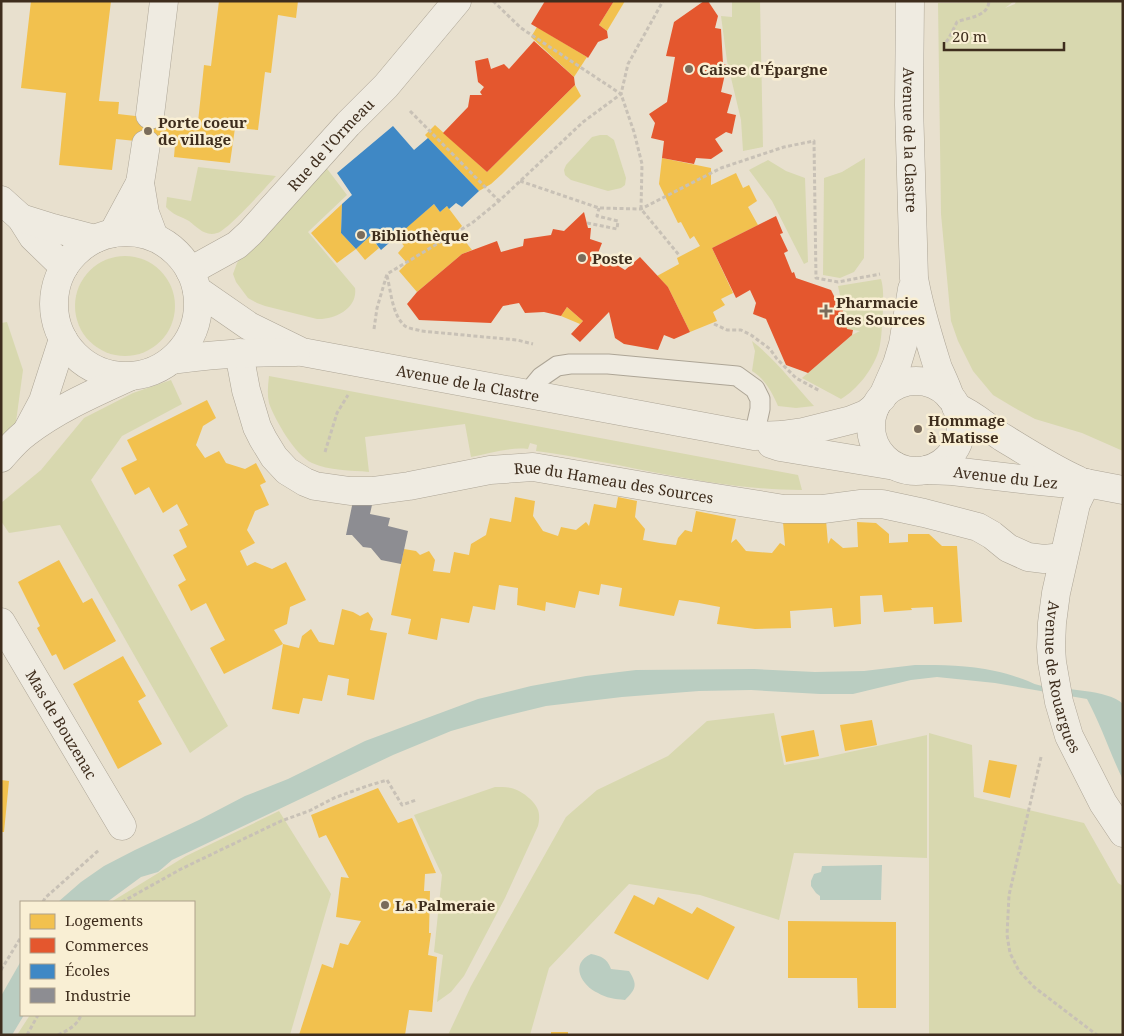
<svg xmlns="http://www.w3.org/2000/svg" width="1124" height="1036" font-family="'Noto Serif',serif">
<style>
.green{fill:#d8d8af}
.water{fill:#bacdc1}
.homes{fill:#f2c14e}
.shops{fill:#e4572e}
.schools{fill:#3f88c5}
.industry{fill:#8d8d92}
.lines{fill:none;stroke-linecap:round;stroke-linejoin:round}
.service-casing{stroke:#ada596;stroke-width:21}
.minor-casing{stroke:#ada596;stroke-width:29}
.tertiary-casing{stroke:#ada596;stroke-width:29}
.path{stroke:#c8c1b6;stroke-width:3;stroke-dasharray:4 2.5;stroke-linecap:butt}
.service{stroke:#efebe1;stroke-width:19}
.minor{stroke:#efebe1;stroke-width:28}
.tertiary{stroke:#efebe1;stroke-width:28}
.poi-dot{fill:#7a6c5b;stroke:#f9efd4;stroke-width:2}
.labels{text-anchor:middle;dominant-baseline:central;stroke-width:5;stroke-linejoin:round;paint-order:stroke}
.poi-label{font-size:15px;font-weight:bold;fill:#3e2d1d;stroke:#f9efd4;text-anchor:start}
.street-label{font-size:15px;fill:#3e2d1d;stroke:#f9efd4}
</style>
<rect width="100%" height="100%" fill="#e8e0ce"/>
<g class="green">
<path d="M732,1H760L763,147L743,151L741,120L727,61L721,16L732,17Z"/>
<path d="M1016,1H1123V451L1082,433L1035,419L1013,407L993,395L973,371L958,341L951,321L941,214L938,3L1013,2L1005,8L1015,4Z"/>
<path d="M600,135H607L614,140L626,178L625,185L621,188L608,191L571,180L565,175L564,170L566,165L592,137Z"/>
<path d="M865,158L864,258L854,272L840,278L823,275L824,178L842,172Z"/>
<path d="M768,160L786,171L805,178L808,262L804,264L772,201L749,170Z"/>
<path d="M325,166L347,195L308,232L355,288C358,309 334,320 317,319L265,306L257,303L248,298L236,282L233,274L237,263L242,256Z"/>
<path d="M198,167L276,176C266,187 227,231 217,233C205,237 197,227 189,221C180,216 173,215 166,207L167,197L191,201Z"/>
<circle cx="125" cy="306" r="50"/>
<path d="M881,279C884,289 883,300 883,310C882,323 882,337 879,350C873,369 858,389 841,399L802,378L852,335L860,331L847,329L838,286Z"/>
<path d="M7,322L23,370L13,444L1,458V323Z"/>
<path d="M752,341C776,360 794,384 814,406L796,408L778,406C772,392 765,379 752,371L755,351Z"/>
<path d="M269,376L798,475L802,490C712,490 625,463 536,451L537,445L530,443L528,449C509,447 490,453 471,457L465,424L365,437L369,472C351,470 329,471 312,463C295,455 275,420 269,403C267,394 268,385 269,376Z"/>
<path d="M171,380L182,404L122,436L91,480L228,726L190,753L60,525L9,533L1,521V503L41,470L84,418L133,393Z"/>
<path d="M774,713L784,765L818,759L927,735V858L794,853L779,920L700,895L629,884L549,968L530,1035H448L471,986L566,817L597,790L668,756L707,721Z"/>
<path d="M929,733L972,745L974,797L1084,823L1118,883L1123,886V1035H929Z"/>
<path d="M495,787C500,787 506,787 511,788C521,790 535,801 538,810C540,816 539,821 538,826L505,898L464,976L451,992L437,1002L443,955L434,952L442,875L414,815Z"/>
<path d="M279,811L331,894L290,1035H17L30,1015H194V902H111L186,856Z"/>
</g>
<g class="water">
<path d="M915,665C942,665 968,665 995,671C1006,673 1017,677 1028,681C1032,683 1037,685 1042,686C1064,690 1107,689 1123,704V780C1110,753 1101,725 1087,699L995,683L937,677L911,680L853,694H820L751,690L699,691L622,697L546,706L493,719L451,731L393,755L172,860L158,872L141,877L107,902H58L81,882L104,866L135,850L199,820L245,796L288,779L365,741L478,699L531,686L586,676L636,670L754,669L815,672L864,671Z"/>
<path d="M882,865L881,900H820V896L816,893L811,886V881L814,874L821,872L822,866Z"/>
<path d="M591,954C601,956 607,958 611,969L629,971C638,985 636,989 625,1000C615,999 606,998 598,993C582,986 569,964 591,954Z"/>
<path d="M21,961V1015H24L12,1035H1V996Z"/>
</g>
<g class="homes">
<path d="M31,1H111L99,101L119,102L118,114L179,121L178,122L193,124L194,122H198L204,65L211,66L219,1H298L296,18L278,15L271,73L265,72L258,130L235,128L230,163L174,157L175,145L116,139L112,170L59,165L66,93L21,88Z"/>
<path d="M614,1H625L607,31L599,25Z"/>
<path d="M537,27L587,57L574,77L531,37Z"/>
<path d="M575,85L581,96L502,174L491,184L479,191L425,135L435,125L487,172Z"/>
<path d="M662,158L711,168V185L736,173L743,188L749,185L757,201L748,207L758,225L712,248L733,293L721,299L725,305L713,312L717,321L690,332L668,287L657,276L679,264L677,258L700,246L694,236L690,239L681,222L678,223L659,184Z"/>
<path d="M342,204L341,233L356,249L337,263L311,233Z"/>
<path d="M434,204L440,212L447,206L462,226L457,231L472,250L462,254L417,292L399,271L407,263L398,253L404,246L396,236Z"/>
<path d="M370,236L379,248L365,260L356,249Z"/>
<path d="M567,307L583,321L580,324L561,316Z"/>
<path d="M207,400L216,418L203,426L196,445L205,458L219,451L226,463L245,469L256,463L266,482L260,485L269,505L255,511L247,530L255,543L240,551L247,566L255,562L272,569L286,562L306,600L290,607L287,624L274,630L283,644L224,674L210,648L225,640L215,621L206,603L191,611L178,585L186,580L173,555L187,547L179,530L188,525L177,504L163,513L149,487L135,495L121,468L137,460L127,440Z"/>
<path d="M515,497L535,501L533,516L543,531L558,536L561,527L576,530L586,522L589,526L594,504L616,508L618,497L637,501L635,517L645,529L643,540L660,543L676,545L678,538L685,530L692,532L696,511L736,519L731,543L736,539L746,551L772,553L780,543L785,546L783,522L826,520L828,544L831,538L843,548L858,547L857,522L876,523L889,534V543L908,542V534H929L942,546H957L962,622L934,624L933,607L911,608L912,610L884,612L882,595L860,596L861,624L834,627L832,608L790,611L791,628L755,629L717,624L720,607L699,603L679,600L674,616L619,606L622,588L601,584L599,595L579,591L575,608L546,602L545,611L517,605L518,588L499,585L495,610L473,606L469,623L441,618L437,640L408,634L411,619L391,615L404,549L416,551L420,555L429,551L435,560L433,571L450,573L454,552L469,555L471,544L486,535L490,518L511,522Z"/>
<path d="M59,560L83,603L92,598L116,641L64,670L56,654L52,656L37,628L40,626L18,582Z"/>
<path d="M342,609L353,612L360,616L368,612L373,619L370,630L387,633L374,700L347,695L349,679L328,675L322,701L303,698L299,714L272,709L283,644L299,648L302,636L311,629L319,642L334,645Z"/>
<path d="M123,656L146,696L138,701L162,744L118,769L73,684Z"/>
<path d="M872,720L877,745L845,751L840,725Z"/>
<path d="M814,730L819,756L786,762L781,736Z"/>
<path d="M989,760L1017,765L1010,798L983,792Z"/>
<path d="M1,780L9,781L4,832H1Z"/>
<path d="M378,788L398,823L412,818L436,873L425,874L424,891H430L429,933H431L428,955L437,957L432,1012L409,1010L405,1035H299L322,964L333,968L340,943L348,945L361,921L336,917L341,877L349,878L326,835L319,838L311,815Z"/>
<path d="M634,895L654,905L658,897L692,914L697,907L735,927L708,980L614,933Z"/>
<path d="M788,921L896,922V1008H858L857,978H788Z"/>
<rect x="551" y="1032" width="17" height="3"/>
</g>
<g class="shops">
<path d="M545,1H614L599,25L607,31L608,38L598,42L588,58L587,57L531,24Z"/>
<path d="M704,1H708L718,16L715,28L721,29L723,64L727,65L721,92L732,95L727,113L736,115L732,134L726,132L715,139L723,151L711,159L696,158L694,164L662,158L664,141L651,138L655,123L649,114L667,102L675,57L666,56L674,22Z"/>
<path d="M534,41L574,77L575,85L487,172L443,133L468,107L470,95H482L480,92L484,87L478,82L475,61L488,58L491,69L504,64L509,69Z"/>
<path d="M584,212L588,228H591L590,239L602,243L598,253L625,270L640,257L668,287L690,332L674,339L664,335L658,350L624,344L615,338L609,312L580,342L571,334L583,321L567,307L561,316L544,312L525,313L519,303L503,306L491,323L419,320L407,304L417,292L462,254L497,241L501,252L523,246L524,239L551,235L553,229L564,231Z"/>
<path d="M776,216L783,233L780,234L788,251L784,253L792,273L794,272L796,278L831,290L835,298L840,299L847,329L853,330L852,335L808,373L786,365L766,319L753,314L756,303L750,290L736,298L712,248Z"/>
</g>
<path class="schools" d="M393,126L414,150L428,138L479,191L462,207L456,203L449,209L447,206L440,212L434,204L381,250L370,236L356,249L341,233L342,204L352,195L337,173Z"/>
<path class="industry" d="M353,501L372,505L370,514L390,518L388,526L408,531L401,564L381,560L371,548L363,547L352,535H346Z"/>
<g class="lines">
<g class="service-casing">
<path id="service" d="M527,394L541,377L557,366L570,364H608L737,376L755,389L760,399V409L754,436"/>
</g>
<g class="minor-casing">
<g id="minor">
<path id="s1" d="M910,1L909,105L914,278C919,308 929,339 938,368C942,377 947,387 950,397"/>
<path d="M150,115L164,1"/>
<path d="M146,144L140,183L145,213L154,237"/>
<path d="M1,200L21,218L33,237L64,267"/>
<path d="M21,218L53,228L95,239"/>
<path d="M113,233L140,183"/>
<path id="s2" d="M190,271L237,245L250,233L348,124L386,86L457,1"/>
<path id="s3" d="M239,353L246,390L257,427L263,439L274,457L287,471L305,482L315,486L350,491H372L409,486L490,470L533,467L678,492L784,509H823L861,504H882L924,513L978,527L992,535L1008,548L1028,557L1044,559L1063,557"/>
<path d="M882,398L897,364L903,344L912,289"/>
<path id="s4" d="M1086,483L1076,504L1056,593L1052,623L1051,647L1052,662L1059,702L1069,736L1103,803L1123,833"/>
<path id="s5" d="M1,622L122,826"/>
</g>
</g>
<g class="tertiary-casing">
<g id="tertiary">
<circle cx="126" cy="304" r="72"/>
<path id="s6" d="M197,290L249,326L302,352L754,436L781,435L803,432L851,420L866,414L875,407"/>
<path d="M172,360C213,354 254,352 296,352"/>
<circle cx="916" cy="426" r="45"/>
<path d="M956,407C973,414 987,427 1002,437C1025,451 1053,469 1078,480"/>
<path d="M27,431L43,401L63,339"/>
<path d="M771,444L780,447L895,466"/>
<path d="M1,458C9,449 16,440 26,433C57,409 94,393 129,377"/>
<path id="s7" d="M926,470L952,471L1030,480L1060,483H1086L1123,490"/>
</g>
</g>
<g class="path">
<path d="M493,1L521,28L621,94L634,132L642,164L641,209L679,255"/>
<path d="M946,42L949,38L957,22C969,17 988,17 989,1"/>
<path d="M410,111L499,201"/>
<path d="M520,181L599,208L641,209L721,168L784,147L814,141L816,278L838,282L880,274"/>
<path d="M587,223L617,229L618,221L597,216L599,208"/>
<path d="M387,276C391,291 392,315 405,326C409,329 416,329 421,331L517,340L533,344"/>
<path d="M714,324L727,330H741L751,335L770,349L777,359L796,378L820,391"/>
<path d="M374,329L377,308L387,274L472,223L499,201L583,122L621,94L628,64L663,1"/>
<path d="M325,452L337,413L348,395"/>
<path d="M1041,757L1009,895L1007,935L1010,953L1019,971L1034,987L1097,1035"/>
<path d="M43,902L45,898L99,850"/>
<path d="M122,902L181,869L281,821L309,811L334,798L367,786L387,780L402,805L416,800"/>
<path d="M1,970L21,937"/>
<path d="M27,1035L38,1015"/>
<path d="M58,1035C68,1030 77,1026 81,1015"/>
</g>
<use href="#service" class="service"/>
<use href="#minor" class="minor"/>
<use href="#tertiary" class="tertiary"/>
</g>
<g class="poi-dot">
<circle cx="689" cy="69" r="5"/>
<circle cx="148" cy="131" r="5"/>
<circle cx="361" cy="235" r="5"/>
<circle cx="582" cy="258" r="5"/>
<path d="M823.5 303.5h5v5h5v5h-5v5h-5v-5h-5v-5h5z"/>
<circle cx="918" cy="429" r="5"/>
<circle cx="385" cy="905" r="5"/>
</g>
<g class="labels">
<g class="poi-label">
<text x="699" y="69">Caisse d'Épargne</text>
<text x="158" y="122">Porte coeur<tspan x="158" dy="17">de village</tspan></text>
<text x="371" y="235">Bibliothèque</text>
<text x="592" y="258">Poste</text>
<text x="836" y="302">Pharmacie<tspan x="836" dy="17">des Sources</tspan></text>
<text x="928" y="420">Hommage<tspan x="928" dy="17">à Matisse</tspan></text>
<text x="395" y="905">La Palmeraie</text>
</g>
<g class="street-label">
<text stroke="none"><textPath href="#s1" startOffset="139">Avenue de la Clastre</textPath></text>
<text stroke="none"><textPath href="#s2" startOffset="191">Rue de l'Ormeau</textPath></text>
<text stroke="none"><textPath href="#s6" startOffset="291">Avenue de la Clastre</textPath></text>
<text stroke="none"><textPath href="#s7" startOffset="80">Avenue du Lez</textPath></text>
<text stroke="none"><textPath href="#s3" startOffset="464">Rue du Hameau des Sources</textPath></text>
<text stroke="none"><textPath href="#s4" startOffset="200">Avenue de Rouargues</textPath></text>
<text stroke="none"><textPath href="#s5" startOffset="119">Mas de Bouzenac</textPath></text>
</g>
</g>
<rect width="1124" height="1036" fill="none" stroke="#3e2d1d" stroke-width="5"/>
<rect x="20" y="901" width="175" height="115" fill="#f9efd4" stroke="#aea18b"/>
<rect x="30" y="914" width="25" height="15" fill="#f2c14e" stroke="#aea18b"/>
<text x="65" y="926" font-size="15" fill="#3e2d1d">Logements</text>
<rect x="30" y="938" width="25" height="15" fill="#e4572e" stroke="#aea18b"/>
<text x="65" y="951" font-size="15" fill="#3e2d1d">Commerces</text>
<rect x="30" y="964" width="25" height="15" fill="#3f88c5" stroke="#aea18b"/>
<text x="65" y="976" font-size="15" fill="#3e2d1d">Écoles</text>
<rect x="30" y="988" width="25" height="15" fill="#8d8d92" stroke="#aea18b"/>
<text x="65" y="1001" font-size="15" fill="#3e2d1d">Industrie</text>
<path d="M944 42v8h120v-8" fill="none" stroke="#3e2d1d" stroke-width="2.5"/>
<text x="952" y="42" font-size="15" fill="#3e2d1d" stroke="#f9efd4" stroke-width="4" paint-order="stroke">20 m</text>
</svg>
